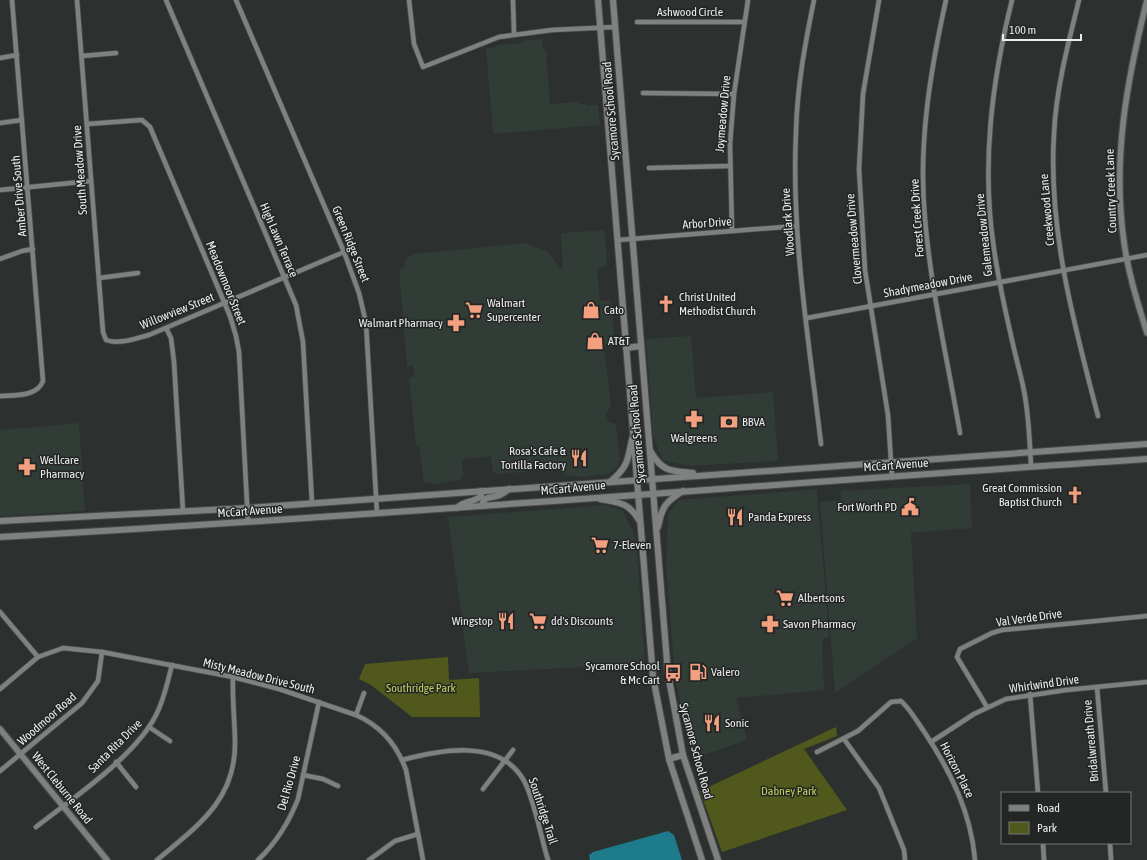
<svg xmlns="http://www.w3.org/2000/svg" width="1147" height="860" font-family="'Asap Condensed',sans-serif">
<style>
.built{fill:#323c37}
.green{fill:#50581c}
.water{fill:#1d7b8c}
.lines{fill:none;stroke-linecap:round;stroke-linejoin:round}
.minor-casing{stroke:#484b49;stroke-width:6}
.tertiary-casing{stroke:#484b49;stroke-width:8}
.secondary-casing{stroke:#484b49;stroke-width:8}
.minor{stroke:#7e817f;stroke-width:4.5}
.tertiary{stroke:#7e817f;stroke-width:5.5}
.secondary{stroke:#7e817f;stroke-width:6}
.labels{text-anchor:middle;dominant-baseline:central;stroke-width:3;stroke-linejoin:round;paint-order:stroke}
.street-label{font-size:12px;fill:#ebedec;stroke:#232624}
.poi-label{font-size:12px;fill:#ebedec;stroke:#232624;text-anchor:start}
.park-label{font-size:12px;fill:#c0cf5f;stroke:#232624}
</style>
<rect width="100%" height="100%" fill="#2c302e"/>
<g class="built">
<path d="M542,39L543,50H546L550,104L578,102L579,104H586V106L598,105L600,125L493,134L486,48H494L496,45L522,43V41Z"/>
<path d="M605,230L607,266L597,269L600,301L611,300L615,345L604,346L611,407L606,413L608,422L616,424L620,460L617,468L609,474L581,477L568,476L556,469L498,474L493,472L491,456L462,459L463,476L460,480L434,484L424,482L419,445L416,446L409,378L414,376L413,365L407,367L399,269L404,268L405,261L412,254L525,243L548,252L563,271L561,233Z"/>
<path d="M691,336L696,398L773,392L778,461L688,466L662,460L653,435L646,339Z"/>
<path d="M79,423L85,511L0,516V430Z"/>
<path d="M970,484L972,528L911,533L917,638L835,693L820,502L841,500V491Z"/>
<path d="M817,489L829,637L822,639L824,690L736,698L747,740L695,758L682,712L675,676L666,567L668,513L679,500Z"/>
<path d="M606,505L623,511L636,538L645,664L469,673L448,517Z"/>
</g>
<g class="green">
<path d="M448,657L449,680L479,678L480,717H412L371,685L359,679L365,664Z"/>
<path d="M836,727L837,736L804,749L847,810L722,852L700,791Z"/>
</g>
<path class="water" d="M668,831L674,835L682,860H590L589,855L593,852Z"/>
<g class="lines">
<g class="minor-casing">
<g id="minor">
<path d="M77,0L103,332L106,340C120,345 136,338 149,335L344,252"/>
<path d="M166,0L296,305L303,342L312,503"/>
<path d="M236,0L344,252L359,293L366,323L377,513"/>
<path d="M409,0L414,44L423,67L499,37L552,30L615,27"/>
<path d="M513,0L514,33"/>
<path d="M814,0C805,44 797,87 796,132C791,236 809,341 821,444"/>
<path d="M879,0L863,94L859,169L865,270L888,415L892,477"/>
<path d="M946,0C930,72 918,145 925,219C931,291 948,362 960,433"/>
<path d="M1012,0C992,81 981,165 994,249C999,284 1007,319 1015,353C1019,370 1024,386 1026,403C1029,424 1030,445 1031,466"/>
<path d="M1079,0C1068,44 1056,89 1054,134C1048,230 1074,324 1098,416"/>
<path d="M637,22H743"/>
<path d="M82,56L116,53"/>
<path d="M0,58L17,55"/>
<path d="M643,93L734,94"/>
<path d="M0,123L22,120"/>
<path d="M87,124L142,120L150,127L230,316L236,336L239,352L248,522"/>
<path d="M649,168L729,166"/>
<path d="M0,190L91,181"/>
<path d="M732,231L730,144L734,94L748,0"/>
<path d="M618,240L797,226"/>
<path d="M0,259L22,251L33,249"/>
<path d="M99,278L138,273"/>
<path d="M807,318L1147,255"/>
<path d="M166,328L171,338L174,362L183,511"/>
<path d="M0,396C15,395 37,397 43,381L12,0"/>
<path d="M0,612L38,657"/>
<path d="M1097,687L1106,793"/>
<path d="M0,689L38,657L63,648L102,652L233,677L279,689L356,715C381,726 397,745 406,770L423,860"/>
<path d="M1030,694L1038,793"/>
<path d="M987,707L957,657L960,649L992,633L1002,630L1147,616"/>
<path d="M356,715L364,693"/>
<path d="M149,727L170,741"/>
<path d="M844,739L879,788L904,850L905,860"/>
<path d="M931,742L974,714L1006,699L1066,690L1147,682"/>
<path d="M817,752L858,731L891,702L901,701L903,703C912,712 918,723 925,733C951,772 971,813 975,860"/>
<path d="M402,760C440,750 498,738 523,779C534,797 541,838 548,860"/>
<path d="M116,762L136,787"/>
<path d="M0,771L82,703L98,681L102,652"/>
<path d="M303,775L323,779L338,786"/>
<path d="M483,789L513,750"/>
<path d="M36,827C73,798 133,758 155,717C164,701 167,683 172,665"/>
<path d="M1043,843L1044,860"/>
<path d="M1110,843L1111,860"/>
<path d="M157,860C197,826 235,801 235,744C235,722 232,700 233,677"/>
<path d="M258,860C276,843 289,822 298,799L319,702"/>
<path d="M369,860L395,841L418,834"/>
</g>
</g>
<g class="tertiary-casing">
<g id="tertiary">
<path d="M1147,0C1127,80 1112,159 1124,242C1128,273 1138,304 1147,333"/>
<path d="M0,729L107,860"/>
</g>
</g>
<g class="secondary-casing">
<g id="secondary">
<path d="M598,0L653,677L669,759L702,860"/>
<path d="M613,0L668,674L683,755L718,860"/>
<path d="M626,348L641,346"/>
<path d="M651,452C662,472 672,471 693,473"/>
<path d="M611,481C628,467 628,459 632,439"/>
<path d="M600,499C620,503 628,502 639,520"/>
<path d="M482,506C484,494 492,499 500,495C503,494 506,491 509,489"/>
<path d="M457,508C465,500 474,503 481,496V491"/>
<path d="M0,521L248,508L1147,444"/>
<path d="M658,527C662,507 665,502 683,491"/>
<path d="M0,537C383,516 765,484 1147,459"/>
<path d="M669,759L683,755"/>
</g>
</g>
<use href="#minor" class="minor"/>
<use href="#tertiary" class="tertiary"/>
<use href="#secondary" class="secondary"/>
</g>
<defs>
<g id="church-bare" transform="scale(1.38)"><path d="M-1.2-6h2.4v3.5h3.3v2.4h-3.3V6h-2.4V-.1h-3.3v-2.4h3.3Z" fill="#f2a07f" stroke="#232624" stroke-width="2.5" paint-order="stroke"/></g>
<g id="supermarket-bare" transform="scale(1.38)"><path d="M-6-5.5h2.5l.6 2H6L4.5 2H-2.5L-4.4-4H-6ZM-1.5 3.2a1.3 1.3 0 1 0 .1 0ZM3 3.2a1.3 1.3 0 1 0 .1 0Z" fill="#f2a07f" stroke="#232624" stroke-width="2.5" paint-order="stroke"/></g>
<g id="shop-bare" transform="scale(1.38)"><path d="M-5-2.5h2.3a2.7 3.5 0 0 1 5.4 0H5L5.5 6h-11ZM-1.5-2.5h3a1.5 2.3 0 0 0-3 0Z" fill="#f2a07f" stroke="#232624" stroke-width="2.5" paint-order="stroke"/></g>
<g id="pharmacy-bare" transform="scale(1.38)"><path d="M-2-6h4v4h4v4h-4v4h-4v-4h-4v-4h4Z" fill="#f2a07f" stroke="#232624" stroke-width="2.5" paint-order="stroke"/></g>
<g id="bank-bare" transform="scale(1.38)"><path d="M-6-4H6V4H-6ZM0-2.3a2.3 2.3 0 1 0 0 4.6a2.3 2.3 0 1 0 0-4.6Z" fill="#f2a07f" stroke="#232624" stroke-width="2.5" paint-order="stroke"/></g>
<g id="restaurant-bare" transform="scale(1.38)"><path d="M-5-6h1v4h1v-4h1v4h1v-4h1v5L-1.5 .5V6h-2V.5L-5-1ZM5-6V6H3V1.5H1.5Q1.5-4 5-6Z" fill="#f2a07f" stroke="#232624" stroke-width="2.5" paint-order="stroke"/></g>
<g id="civic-bare" transform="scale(1.38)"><path d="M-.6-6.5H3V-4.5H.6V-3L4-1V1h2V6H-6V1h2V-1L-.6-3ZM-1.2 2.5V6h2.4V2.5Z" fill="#f2a07f" stroke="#232624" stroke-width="2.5" paint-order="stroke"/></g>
<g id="fuel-bare" transform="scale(1.38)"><path d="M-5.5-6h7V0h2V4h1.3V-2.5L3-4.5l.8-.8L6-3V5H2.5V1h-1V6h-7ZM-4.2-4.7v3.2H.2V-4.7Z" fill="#f2a07f" stroke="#232624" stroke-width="2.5" paint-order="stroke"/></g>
<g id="bus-bare" transform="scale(1.38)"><path d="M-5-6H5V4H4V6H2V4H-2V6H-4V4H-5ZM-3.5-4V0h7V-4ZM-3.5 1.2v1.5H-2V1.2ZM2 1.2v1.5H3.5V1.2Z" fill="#f2a07f" stroke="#232624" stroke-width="2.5" paint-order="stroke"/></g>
</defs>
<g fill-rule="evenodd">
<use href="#church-bare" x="666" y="304"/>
<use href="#supermarket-bare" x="474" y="310"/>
<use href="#shop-bare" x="591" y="310"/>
<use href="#pharmacy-bare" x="456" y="323"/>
<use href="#shop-bare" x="595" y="341"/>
<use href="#pharmacy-bare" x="694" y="419"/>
<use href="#bank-bare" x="729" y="422"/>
<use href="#restaurant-bare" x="579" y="458"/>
<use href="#pharmacy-bare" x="27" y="467"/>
<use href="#church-bare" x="1075" y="495"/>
<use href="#civic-bare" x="910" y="507"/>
<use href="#restaurant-bare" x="735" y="517"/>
<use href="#supermarket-bare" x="600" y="545"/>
<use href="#supermarket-bare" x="785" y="598"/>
<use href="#restaurant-bare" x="506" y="621"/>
<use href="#supermarket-bare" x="538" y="621"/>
<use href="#pharmacy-bare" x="770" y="624"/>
<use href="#fuel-bare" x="698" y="672"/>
<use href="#bus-bare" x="673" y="673"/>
<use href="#restaurant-bare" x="712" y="723"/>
</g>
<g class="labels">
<g class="street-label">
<text x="690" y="12">Ashwood Circle</text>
<text transform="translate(611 111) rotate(-95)">Sycamore School Road</text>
<text transform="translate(723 114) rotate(-85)">Joymeadow Drive</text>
<text transform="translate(80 170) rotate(-94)">South Meadow Drive</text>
<text transform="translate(1111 191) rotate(-92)">Country Creek Lane</text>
<text transform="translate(19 196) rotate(-95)">Amber Drive South</text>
<text transform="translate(1047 210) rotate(-95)">Creekwood Lane</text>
<text transform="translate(917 218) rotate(-94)">Forest Creek Drive</text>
<text transform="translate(788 222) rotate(-94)">Woodlark Drive</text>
<text transform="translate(707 223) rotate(-4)">Arbor Drive</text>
<text transform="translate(984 235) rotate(-96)">Galemeadow Drive</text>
<text transform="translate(854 239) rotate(-95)">Clovermeadow Drive</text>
<text transform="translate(279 240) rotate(67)">High Lawn Terrace</text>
<text transform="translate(351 244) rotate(68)">Green Ridge Street</text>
<text transform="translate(226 283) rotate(68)">Meadowmoor Street</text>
<text transform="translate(928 285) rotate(-11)">Shadymeadow Drive</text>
<text transform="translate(177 311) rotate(-22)">Willowview Street</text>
<text transform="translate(637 434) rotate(-95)">Sycamore School Road</text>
<text transform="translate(896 465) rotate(-4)">McCart Avenue</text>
<text transform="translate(573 488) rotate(-5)">McCart Avenue</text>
<text transform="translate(250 511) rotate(-4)">McCart Avenue</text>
<text transform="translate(1029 618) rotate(-8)">Val Verde Drive</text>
<text transform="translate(259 676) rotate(14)">Misty Meadow Drive South</text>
<text transform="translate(1044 684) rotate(-8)">Whirlwind Drive</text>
<text transform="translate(47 719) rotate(-41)">Woodmoor Road</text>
<text transform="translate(1091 741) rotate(-95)">Bridalwreath Drive</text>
<text transform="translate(115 746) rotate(-45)">Santa Rita Drive</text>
<text transform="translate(696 751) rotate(75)">Sycamore School Road</text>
<text transform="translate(957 770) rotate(63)">Horizon Place</text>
<text transform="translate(289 783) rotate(-74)">Del Rio Drive</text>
<text transform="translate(62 788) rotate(51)">West Cleburne Road</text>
<text transform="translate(543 811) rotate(72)">Southridge Trail</text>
</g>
<g class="poi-label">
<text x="679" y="297">Christ United<tspan x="679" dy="14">Methodist Church</tspan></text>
<text x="487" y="303">Walmart<tspan x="487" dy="14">Supercenter</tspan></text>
<text x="604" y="310">Cato</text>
<text x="443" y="323" text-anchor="end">Walmart Pharmacy</text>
<text x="608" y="341">AT&amp;T</text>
<text x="742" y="422">BBVA</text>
<text x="694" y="438" text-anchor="middle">Walgreens</text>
<text x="566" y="451" text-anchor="end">Rosa's Cafe &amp;<tspan x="566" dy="14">Tortilla Factory</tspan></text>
<text x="40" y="460">Wellcare<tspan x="40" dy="14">Pharmacy</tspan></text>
<text x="1062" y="488" text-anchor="end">Great Commission<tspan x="1062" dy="14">Baptist Church</tspan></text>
<text x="897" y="507" text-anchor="end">Fort Worth PD</text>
<text x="748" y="517">Panda Express</text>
<text x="613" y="545">7-Eleven</text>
<text x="798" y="598">Albertsons</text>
<text x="493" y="621" text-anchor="end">Wingstop</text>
<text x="551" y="621">dd's Discounts</text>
<text x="783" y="624">Savon Pharmacy</text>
<text x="660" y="666" text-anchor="end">Sycamore School<tspan x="660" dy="14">&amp; Mc Cart</tspan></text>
<text x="711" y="672">Valero</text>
<text x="725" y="723">Sonic</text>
</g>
<g class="park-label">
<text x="421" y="688">Southridge Park</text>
<text x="789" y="791">Dabney Park</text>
</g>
</g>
<rect x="1001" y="792" width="130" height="52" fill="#232624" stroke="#737674"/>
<rect x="1009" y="805" width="20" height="6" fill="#7e817f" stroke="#737674"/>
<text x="1037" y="812" font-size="12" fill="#ebedec">Road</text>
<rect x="1009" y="822" width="20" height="12" fill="#50581c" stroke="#737674"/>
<text x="1037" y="832" font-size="12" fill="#ebedec">Park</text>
<path d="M1003 34v6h78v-6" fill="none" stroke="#ebedec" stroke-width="2"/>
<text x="1009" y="34" font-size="12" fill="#ebedec" stroke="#232624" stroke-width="3" paint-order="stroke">100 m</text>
</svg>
